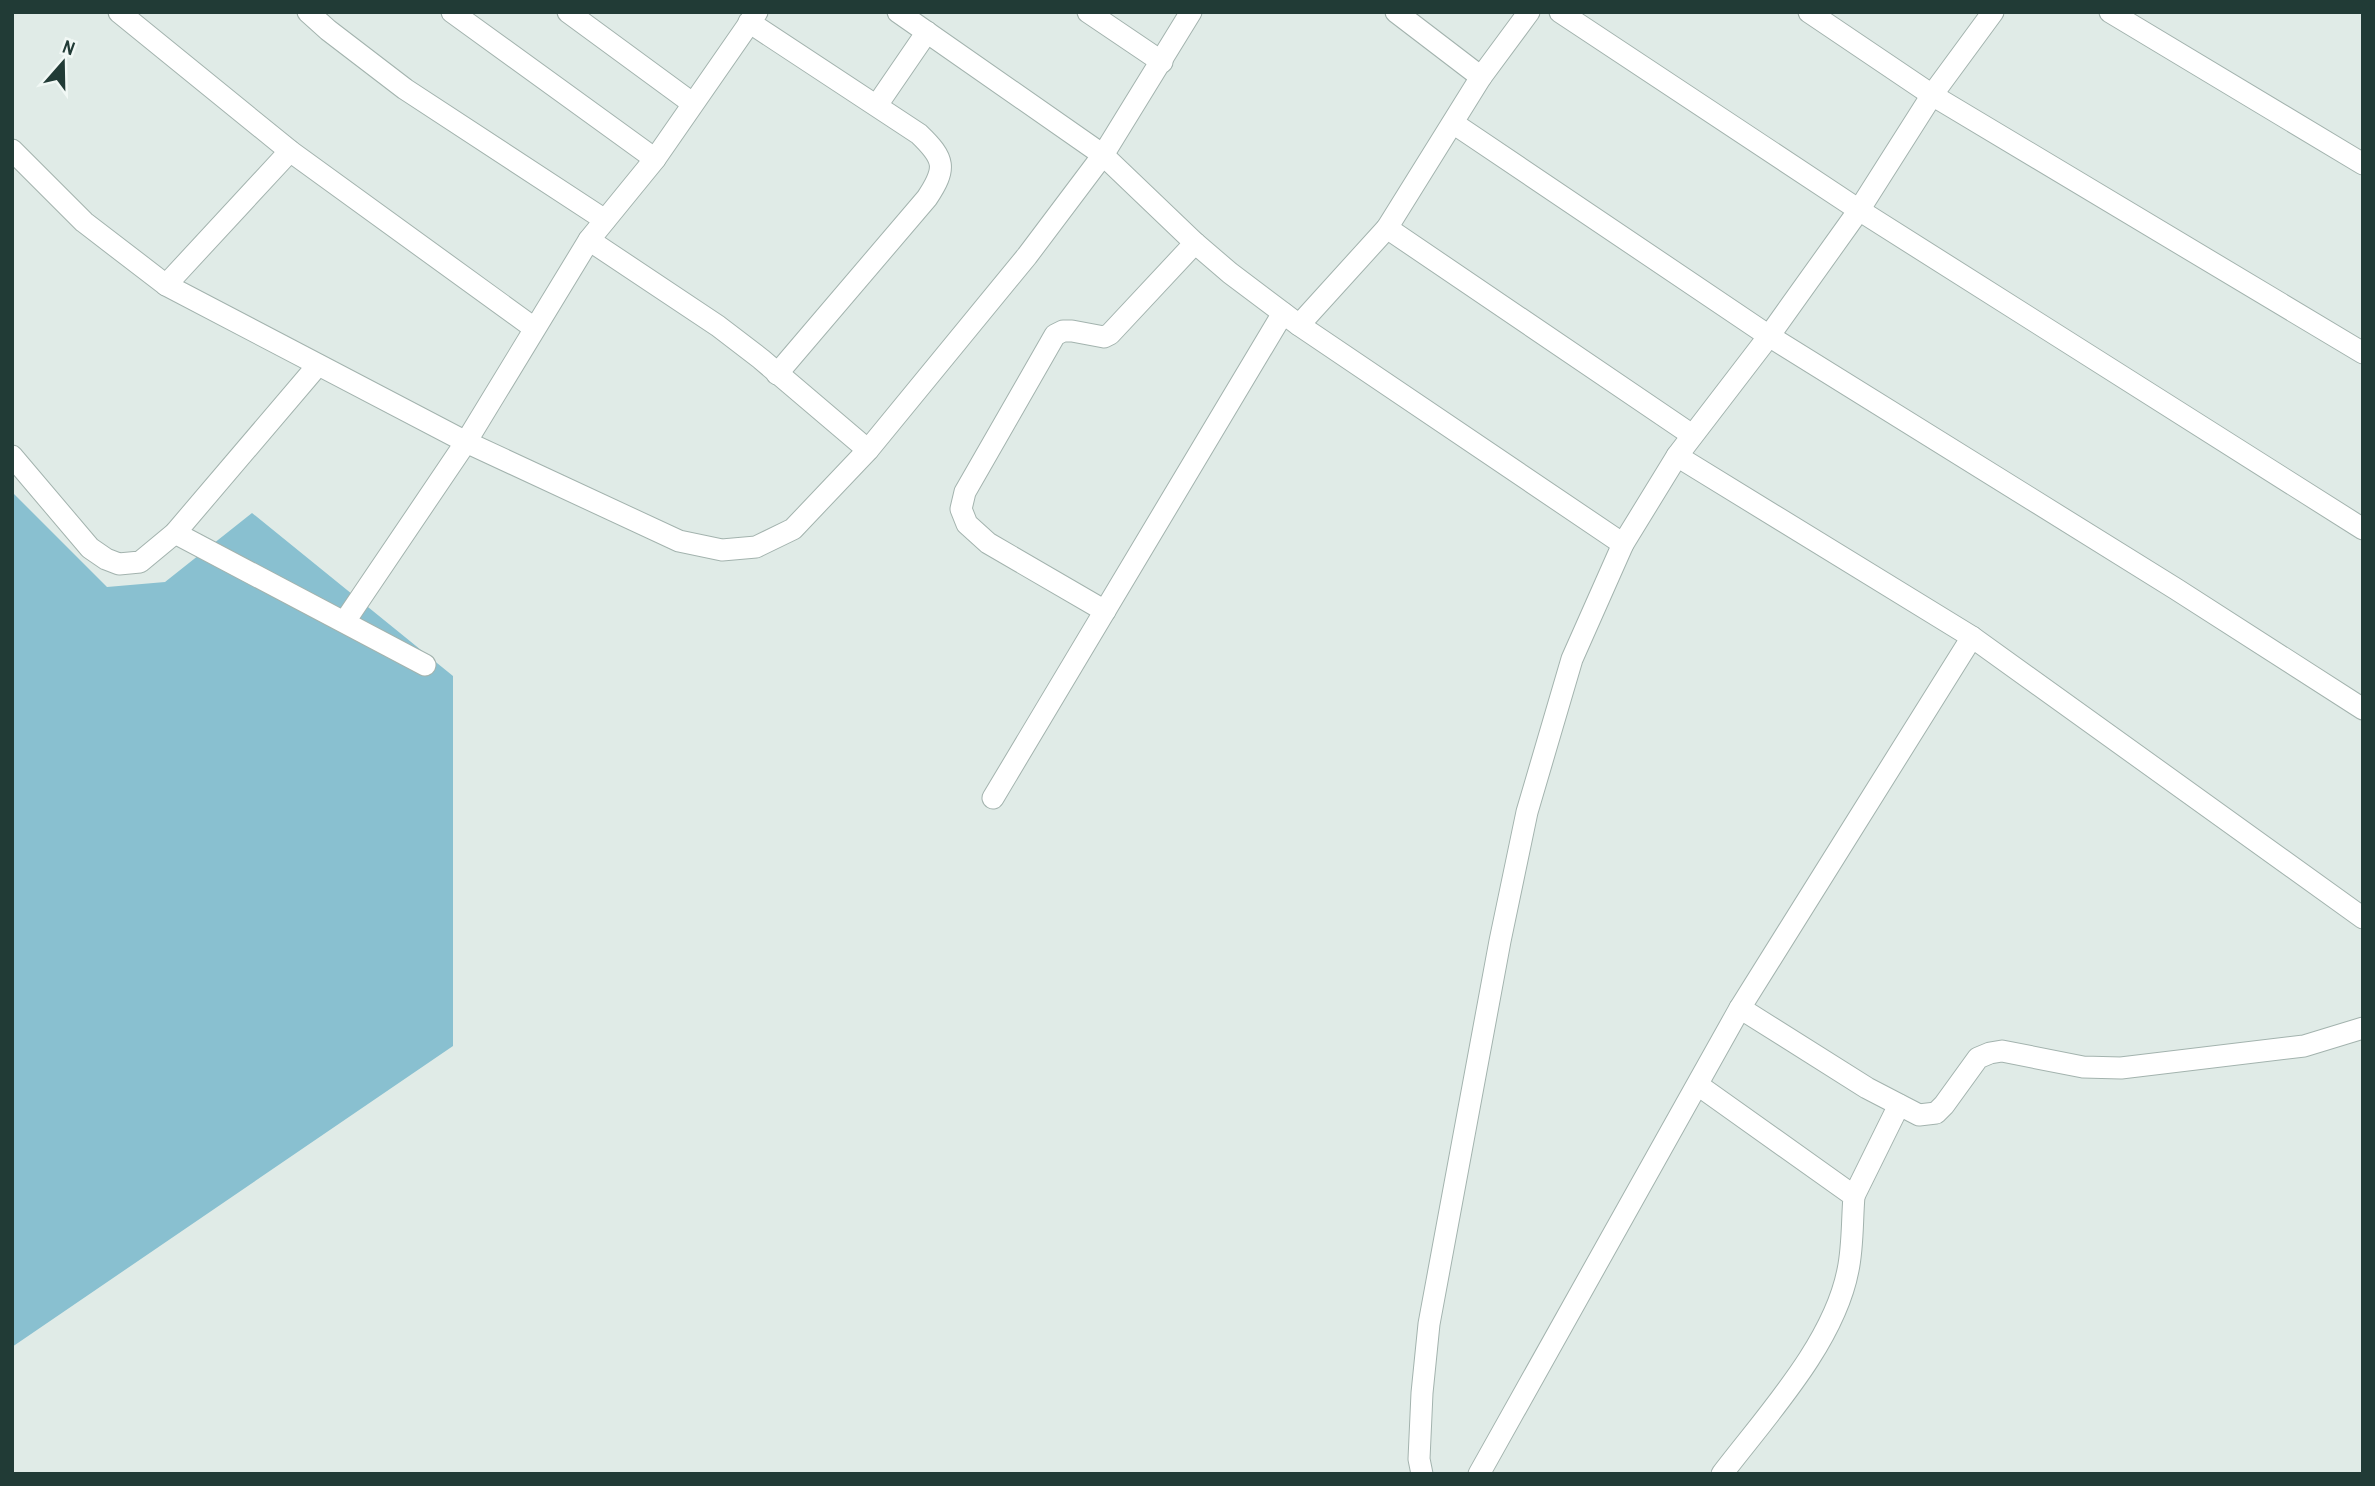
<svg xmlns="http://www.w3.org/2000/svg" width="2375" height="1486" font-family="'Archivo Narrow',sans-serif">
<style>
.water{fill:#89c0d0}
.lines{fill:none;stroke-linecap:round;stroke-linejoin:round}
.minor-casing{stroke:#a3b3ae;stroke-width:23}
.minor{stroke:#fff;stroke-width:21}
</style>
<rect width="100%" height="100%" fill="#e0ebe7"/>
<path class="water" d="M12,492L107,587L165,582L252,513L453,676V1046L12,1347Z"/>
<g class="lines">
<g class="minor-casing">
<g id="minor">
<path d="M119,12L290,151L534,328"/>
<path d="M308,12L328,30L405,89L605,220"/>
<path d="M452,12L655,159"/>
<path d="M568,12L692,103"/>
<path d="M898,12L1103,155L1195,243L1230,273L1299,325L1623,544"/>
<path d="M1088,12L1162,62"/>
<path d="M1396,12L1481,77"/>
<path d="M1560,12L1859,210L2363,529"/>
<path d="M1809,12L1932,95L2363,353"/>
<path d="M2110,12L2363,164"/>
<path d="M749,22L919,134C945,159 947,168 927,198L777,374"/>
<path d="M877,105L927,32"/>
<path d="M1453,123L1769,336L2176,589L2363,709"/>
<path d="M12,150L84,222L166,285L466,442L679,541L722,550L756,547L793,529L868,450L1027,256L1103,155L1191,12"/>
<path d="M1387,228L1692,435"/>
<path d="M589,240L718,326L761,359L868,450"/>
<path d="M166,285L290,151"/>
<path d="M1299,325L1387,228L1481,77L1529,12"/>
<path d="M12,456L90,548L106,559L119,564L140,562L175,533L318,365"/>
<path d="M1677,456L1972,637L2363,918"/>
<path d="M175,533L425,665"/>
<path d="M1105,611L988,543L967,524L961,509L965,492L1055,335L1063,331H1072L1104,337L1110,334L1195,243"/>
<path d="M345,621L466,442L589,240L655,159L757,12"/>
<path d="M993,798L1283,313"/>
<path d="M1740,1008L1867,1088L1919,1115L1936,1113L1944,1105L1978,1058L1990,1053L2002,1051L2083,1067L2121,1068L2304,1046L2363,1028"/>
<path d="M1698,1085L1854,1196C1852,1220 1853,1247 1848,1270C1834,1343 1767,1415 1722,1474"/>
<path d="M1854,1196L1899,1105"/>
<path d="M1422,1474L1419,1459L1422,1393L1429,1324L1500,941L1527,812L1572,659L1623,544L1677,456L1769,336L1859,210L1932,95L1993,12"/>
<path d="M1479,1474L1740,1008L1972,637"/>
</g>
</g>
<use href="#minor" class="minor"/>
</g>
<rect width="2375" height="1486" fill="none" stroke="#213b36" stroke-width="28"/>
<g transform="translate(63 63) rotate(20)" stroke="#f1f8f5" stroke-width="5" paint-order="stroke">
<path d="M0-5L12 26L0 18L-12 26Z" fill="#213b36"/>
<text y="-10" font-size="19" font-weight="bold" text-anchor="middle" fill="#213b36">N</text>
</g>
</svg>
